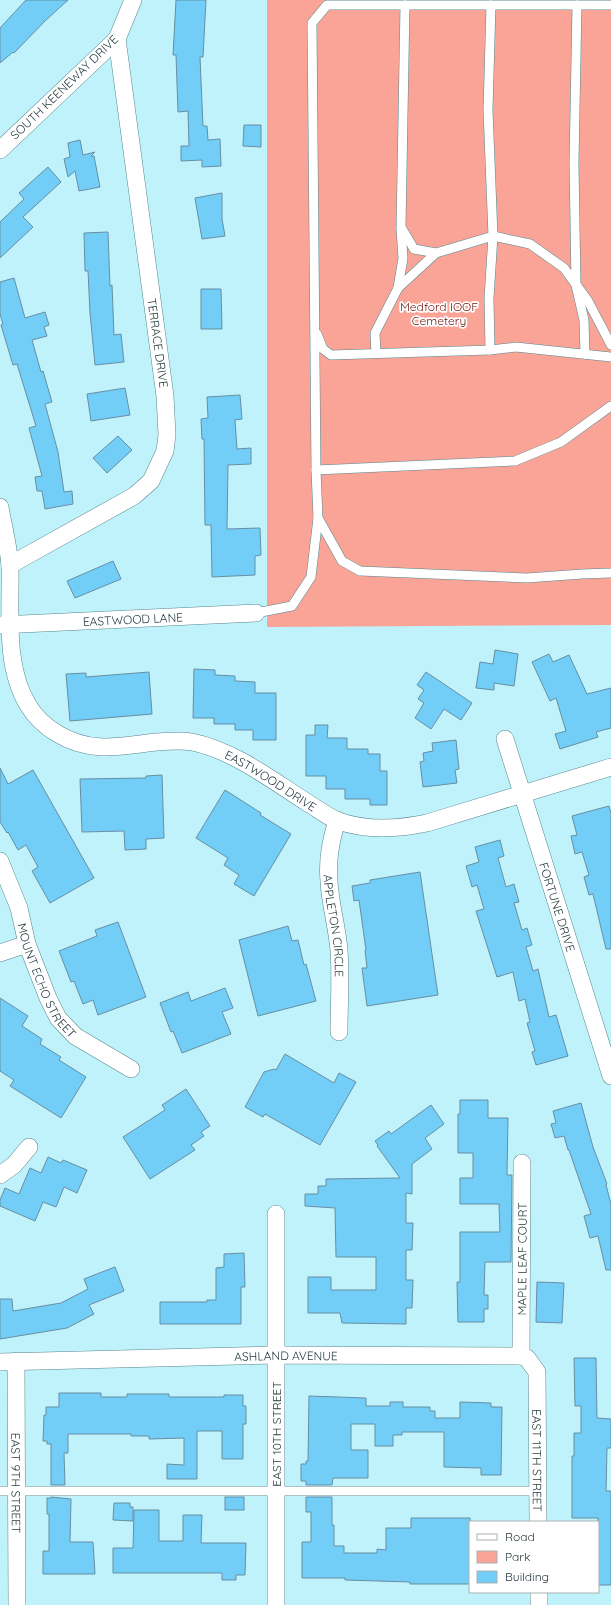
<svg xmlns="http://www.w3.org/2000/svg" width="611" height="1605" font-family="Quicksand,sans-serif">
<style>
.green{fill:#f9a496}
.building{fill:#72cdf7;stroke:#678fa3}
.lines{fill:none;stroke-linecap:round;stroke-linejoin:round}
.service-casing{stroke:#56868e;stroke-width:10}
.minor-casing{stroke:#56868e;stroke-width:18}
.service{stroke:#fff;stroke-width:9}
.minor{stroke:#fff;stroke-width:17}
.labels{text-anchor:middle;dominant-baseline:central;stroke-width:3.5;stroke-linejoin:round;paint-order:stroke}
.street-label{font-size:12px;fill:#273b3f;stroke:#fff}
.park-label{font-size:12px;fill:#701209;stroke:#fff}
</style>
<rect width="100%" height="100%" fill="#c0f2fb"/>
<path class="green" d="M267,0H611V625L267,627Z"/>
<g class="building">
<path d="M26,0H68L45,21L14,53L13,52L0,63V28Z"/>
<path d="M176,0H206L203,57H200L203,126H207L208,140L220,139L221,166L202,167V160L181,161V146H189L188,111L178,112L176,55H173Z"/>
<path d="M244,125H261V147L243,146Z"/>
<path d="M80,140L83,155L95,152L91,156H94L100,187L79,191L75,171L68,177L64,159L70,157L68,143Z"/>
<path d="M48,167L61,182L23,217L33,227L0,258V222L24,199L19,193Z"/>
<path d="M222,193V219L225,236L202,239L195,198Z"/>
<path d="M108,232L110,286L112,285L114,335L121,334L124,362L95,365L90,313L88,271H85L84,233Z"/>
<path d="M14,278L25,318L45,312L49,325L44,327L47,336L32,340L41,372L43,371L52,402L45,404L58,452L64,492L72,491L73,504L45,509L42,491H37L35,477L42,476L29,428L36,426L17,364L13,365L1,325L3,324L0,314V282Z"/>
<path d="M201,289H221L222,329H201Z"/>
<path d="M125,388L130,415L91,421L87,394Z"/>
<path d="M240,395L242,419L235,420L237,449L251,448V464L228,465L227,529L260,528L261,555L255,556V575L212,577L211,525H205L204,439H202L201,419L208,418L207,397Z"/>
<path d="M118,436L132,450L107,473L93,458Z"/>
<path d="M113,561L121,579L75,598L67,581Z"/>
<path d="M495,650L518,654L514,686L494,683V690L476,688L480,662L493,664Z"/>
<path d="M549,654L553,662L569,655L587,694L611,688V728L596,732L598,737L560,749L555,734L566,731L556,698L550,701L532,662Z"/>
<path d="M194,669L215,670V675L235,676V681L255,682V693H276V740H253V730H235V724H214V718H193Z"/>
<path d="M149,672L152,714L70,721L66,674L86,673V677Z"/>
<path d="M426,672L472,703L461,720L444,709L431,729L415,718L424,703L418,699L424,690L417,685Z"/>
<path d="M315,725H328L327,738H347V749H368V754H380V771H387V805H370V799H345V789H326V776H306V735H315Z"/>
<path d="M456,740L459,769L455,770L457,783L423,787L420,762L424,761L423,753L433,751L432,743Z"/>
<path d="M0,768L8,784L33,770L94,878L50,903L32,871L38,867L26,845L18,850L8,832L7,833L0,822Z"/>
<path d="M162,775L164,838L146,839V849L125,850L124,831L82,832L80,779L146,778V776Z"/>
<path d="M225,790L261,813L260,815L291,834L254,896L234,884L239,875L224,865L228,858L196,838Z"/>
<path d="M609,806L611,813V949H606L593,894L589,895L584,877L589,875L582,852L575,854L571,836L577,835L572,816Z"/>
<path d="M500,840L504,856L498,858L506,887L514,884L519,902L514,903L522,930L527,928L532,945L526,947L533,971L538,969L549,1017L556,1015L568,1056L536,1065L532,1052L535,1051L527,1023L530,1022L525,999L519,1001L513,972L497,977L476,911L484,909L477,885L472,887L466,866L479,862L475,847Z"/>
<path d="M420,872L438,995L367,1006L362,968H367L365,950H366L359,900L354,901L352,886L370,883V880Z"/>
<path d="M118,922L146,997L98,1015L93,1000L83,1004L74,981L71,982L59,951L97,936L95,930Z"/>
<path d="M288,926L292,941L298,940L304,965L306,964L316,1001L258,1016L239,940Z"/>
<path d="M225,988L233,1008L222,1012L231,1034L182,1053L173,1031L171,1032L160,1003L188,992L191,1001Z"/>
<path d="M0,998L28,1016L22,1026L42,1039L40,1044L61,1057L59,1060L86,1077L61,1118L10,1086L14,1080L0,1071Z"/>
<path d="M285,1054L334,1083L339,1073L356,1082L320,1145L265,1114L263,1117L245,1107L264,1072L274,1069L276,1070Z"/>
<path d="M186,1089L210,1126L201,1132L204,1136L191,1145L195,1150L150,1179L123,1137L165,1110L162,1105Z"/>
<path d="M460,1100H488V1118H508L507,1175H512L511,1262H485L484,1295H488V1309H484V1322H458L457,1282H460V1232H500L499,1204H460V1178H473V1153H458V1114H460Z"/>
<path d="M581,1103L593,1147L607,1184L606,1185L611,1204V1270H606L598,1236L590,1238L584,1216L591,1214L569,1150H568L564,1136L555,1138L551,1124L556,1123L553,1111Z"/>
<path d="M431,1105L444,1124L425,1138L432,1149L412,1164V1194L406,1193V1223H413L412,1250H406V1280H413L412,1308H406V1324L342,1323L340,1313H308V1277H331V1290H376V1257H336L335,1208L305,1206V1194H318V1186H326V1179L400,1178L377,1146L378,1145L375,1141L389,1131L391,1134Z"/>
<path d="M48,1157L61,1163L63,1160L87,1170L77,1193L64,1187L56,1207L43,1202L35,1221L0,1206V1200L5,1188L19,1194L30,1168L41,1173Z"/>
<path d="M244,1253L245,1287H241V1324H160V1302H207V1300H216V1268L224,1267V1254Z"/>
<path d="M115,1267L124,1291L89,1305L94,1314L67,1328L0,1339V1299H12L13,1311L61,1303L88,1289L84,1279Z"/>
<path d="M537,1282L564,1283L562,1323L536,1322Z"/>
<path d="M574,1358H596L597,1418L611,1419V1448H607L606,1491H611V1585H598V1518H572V1456H574V1433H581V1406H575Z"/>
<path d="M59,1393H101V1397H127V1394H169V1397H224V1395H243V1406H246V1424H243V1459H222V1431H197V1479H167V1464L184,1465V1438L149,1439V1436H131V1434H68V1453H64L65,1485H51V1444H47V1441H43L44,1415H46V1407H59Z"/>
<path d="M309,1396L366,1398V1406H390V1402H403V1407H430V1411H435V1418H460V1402L491,1403V1407H502L501,1475H481V1468L444,1467V1432H402V1435H393V1446H375V1424H351V1450H368V1478H333L332,1485H306V1481H301V1464H306V1461H308Z"/>
<path d="M51,1497L71,1499L70,1542H93L95,1574H43V1551H49V1514H47V1498H51Z"/>
<rect x="225" y="1497" width="19" height="13"/>
<path d="M306,1497H332V1525H334V1546H344V1553H377V1549L386,1550V1528H411V1518H470V1584H410V1582L345,1580V1578H302V1542H311V1512H306Z"/>
<path d="M114,1503H130V1507H133V1521L113,1520Z"/>
<path d="M134,1510H159V1541H183V1515H202L201,1543H246L245,1575H236V1580H222V1573H113V1548H133Z"/>
</g>
<g class="lines">
<g class="service-casing">
<g id="service">
<path d="M405,5L401,227L414,249L436,253"/>
<path d="M577,5L574,163L576,285L584,320L585,354"/>
<path d="M611,5H327L312,23L316,470L318,518L342,561L360,571L527,578L582,574L611,573"/>
<path d="M398,288L403,258L401,229"/>
<path d="M317,334L323,349L331,355L490,350L516,347L611,357"/>
<path d="M490,350L489,298L493,236L488,110L491,5"/>
<path d="M376,353L375,333L398,288L436,253L493,236L530,244L564,268L588,301L611,345"/>
<path d="M316,470L515,461L561,442L611,406"/>
<path d="M256,613L292,606L311,577L318,518"/>
<path d="M0,1491H538"/>
</g>
</g>
<g class="minor-casing">
<g id="minor">
<path d="M0,150L117,39L133,0"/>
<path id="s1" d="M0,507C3,526 9,547 10,567C11,611 4,666 28,705C35,717 46,727 58,734C92,754 120,746 157,742C169,741 181,740 192,742C233,750 273,781 308,803C318,809 328,817 338,821C368,831 397,829 427,823L611,767"/>
<path d="M10,565L134,496L151,481L165,451L167,435L165,396L117,39"/>
<path id="s2" d="M0,625L256,613"/>
<path id="s3" d="M505,739L611,1076"/>
<path id="s4" d="M337,820C331,841 327,859 329,881C330,904 337,926 339,950C341,977 339,1005 339,1032"/>
<path id="s5" d="M0,861L19,908L27,944L48,998L58,1018L75,1036L131,1069"/>
<path d="M0,953L27,944"/>
<path d="M0,1175L14,1165L29,1147"/>
<path id="s6" d="M521,1356L522,1163"/>
<path id="s7" d="M16,1361L17,1605"/>
<path id="s8" d="M0,1362L276,1355L521,1356L527,1358L537,1372L538,1522"/>
<path d="M539,1592V1605"/>
<path d="M276,1605V1214"/>
</g>
</g>
<use href="#service" class="service"/>
<use href="#minor" class="minor"/>
</g>
<g class="labels">
<g class="street-label">
<text transform="translate(64 87) rotate(-44)">SOUTH KEENEWAY DRIVE</text>
<text transform="translate(158 343) rotate(82)">TERRACE DRIVE</text>
<text stroke="none"><textPath href="#s2" startOffset="133">EASTWOOD LANE</textPath></text>
<text stroke="none"><textPath href="#s1" startOffset="469">EASTWOOD DRIVE</textPath></text>
<text stroke="none"><textPath href="#s3" startOffset="176">FORTUNE DRIVE</textPath></text>
<text stroke="none"><textPath href="#s4" startOffset="107">APPLETON CIRCLE</textPath></text>
<text stroke="none"><textPath href="#s5" startOffset="129">MOUNT ECHO STREET</textPath></text>
<text stroke="none"><textPath href="#s6" startOffset="97">MAPLE LEAF COURT</textPath></text>
<text stroke="none"><textPath href="#s8" startOffset="286">ASHLAND AVENUE</textPath></text>
<text transform="translate(276 1434) rotate(-90)">EAST 10TH STREET</text>
<text stroke="none"><textPath href="#s8" startOffset="633">EAST 11TH STREET</textPath></text>
<text stroke="none"><textPath href="#s7" startOffset="122">EAST 9TH STREET</textPath></text>
</g>
<g class="park-label">
<text x="439" y="306">Medford IOOF<tspan x="439" dy="14">Cemetery</tspan></text>
</g>
</g>
<rect x="469" y="1521" width="130" height="72" fill="#ffffff" stroke="#a9b1b2"/>
<rect x="477" y="1534" width="20" height="6" fill="#ffffff" stroke="#a9b1b2"/>
<text x="505" y="1541" font-size="12" fill="#273b3f">Road</text>
<rect x="477" y="1551" width="20" height="12" fill="#f9a496" stroke="#a9b1b2"/>
<text x="505" y="1561" font-size="12" fill="#273b3f">Park</text>
<rect x="477" y="1571" width="20" height="12" fill="#72cdf7" stroke="#a9b1b2"/>
<text x="505" y="1581" font-size="12" fill="#273b3f">Building</text>
</svg>
